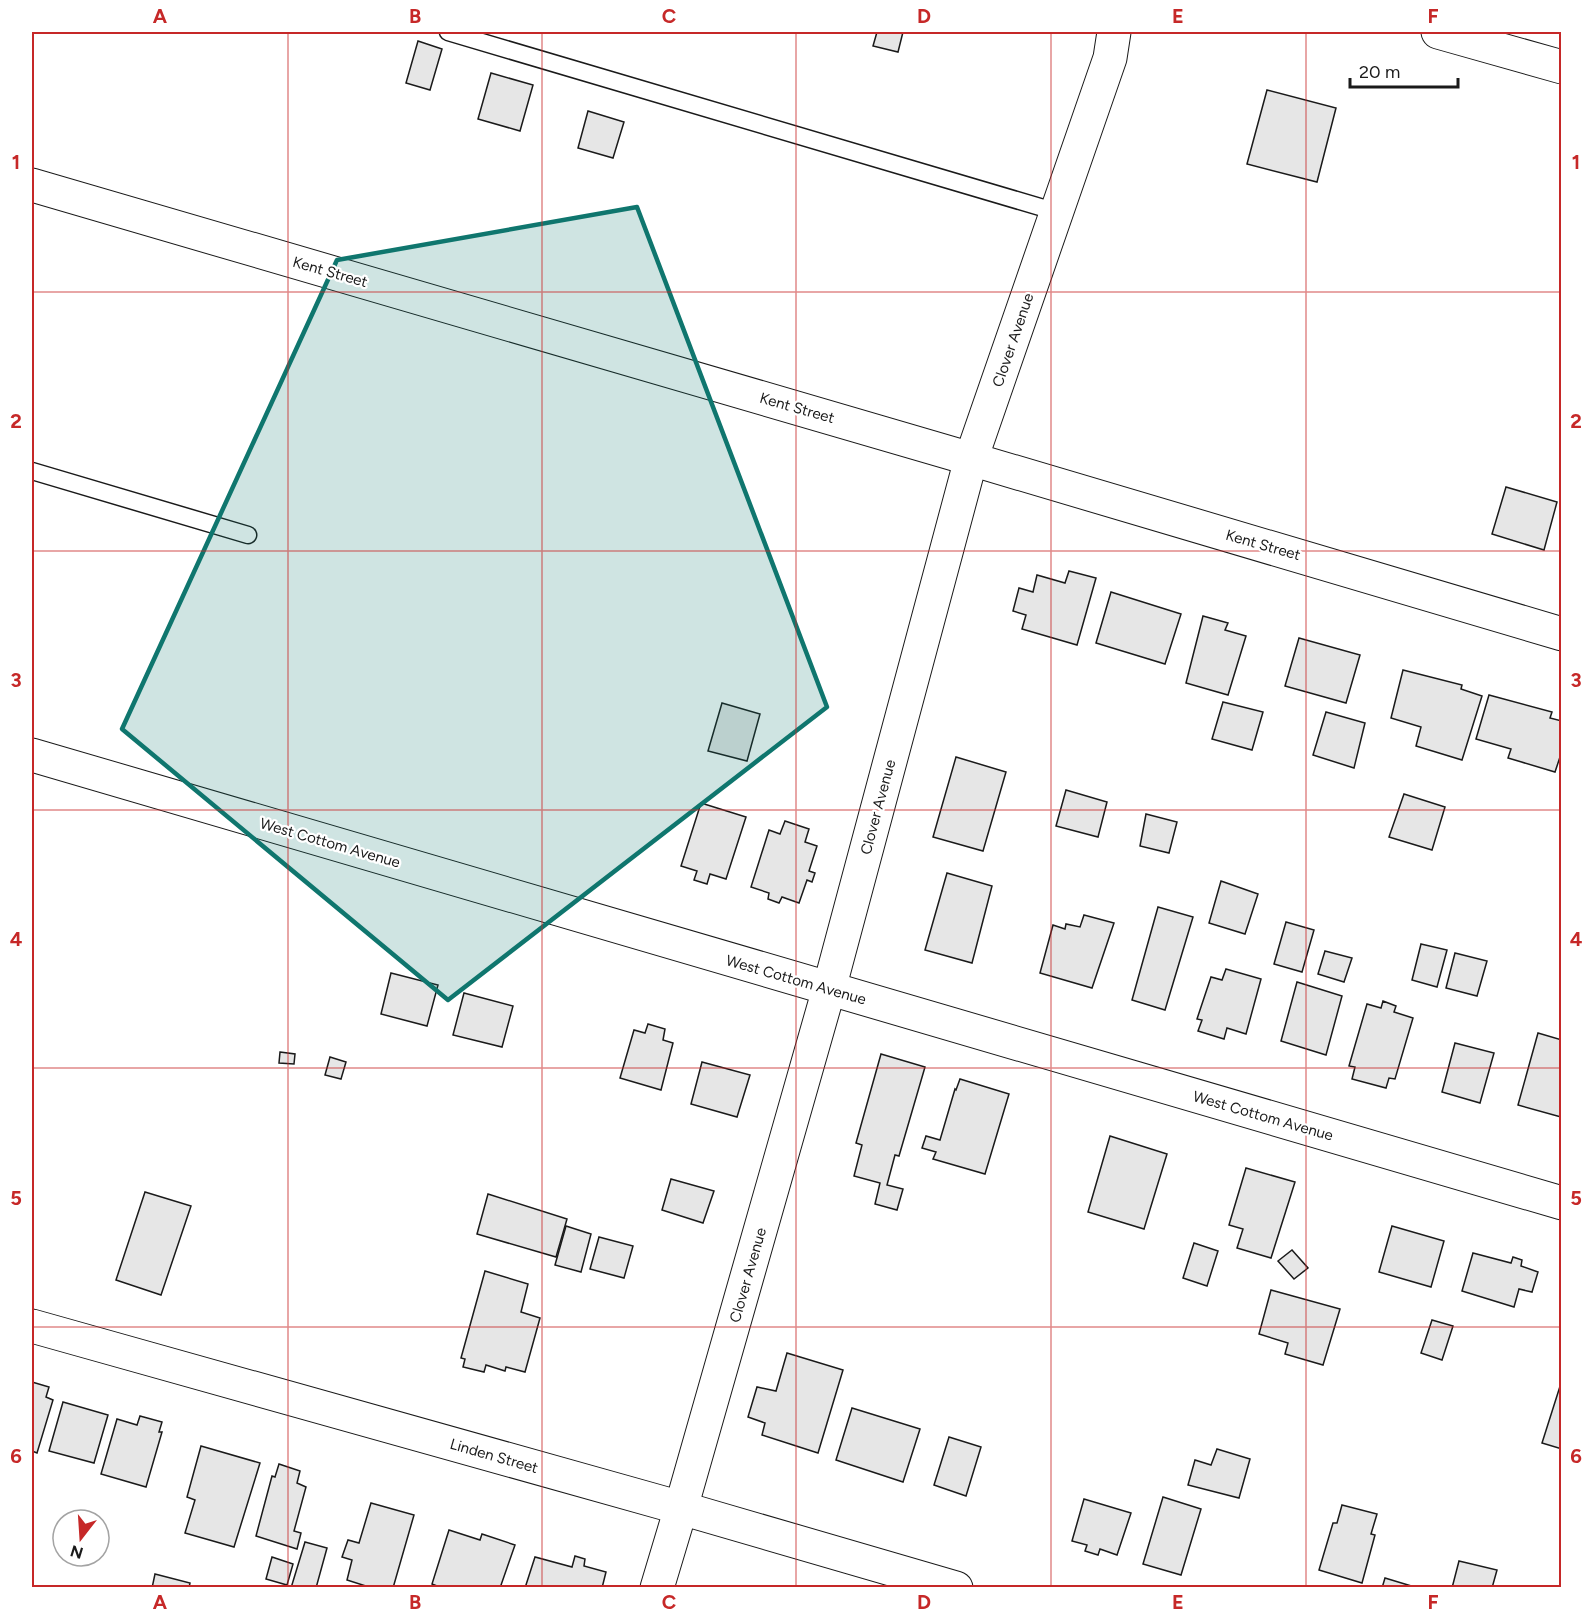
<svg xmlns="http://www.w3.org/2000/svg" width="1593" height="1619" font-family="Figtree,sans-serif">
<style>
.building{fill:#e6e6e6;stroke:#1a1a1a;stroke-width:1.5}
.lines{fill:none;stroke-linecap:round;stroke-linejoin:round}
.lane-casing{stroke:#1a1a1a;stroke-width:19}
.street-casing{stroke:#1a1a1a;stroke-width:35}
.lane{stroke:#fff;stroke-width:16}
.street{stroke:#fff;stroke-width:33}
.marked{fill:#0f766e;fill-opacity:0.2;stroke:#0f766e;stroke-width:4.5;stroke-linejoin:round}
.grid{fill:none;stroke:#c62828;stroke-width:1.5;stroke-opacity:0.55}
.labels{text-anchor:middle;dominant-baseline:central;stroke-width:4.5;stroke-linejoin:round;paint-order:stroke}
.street-label{font-size:15px;fill:#1a1a1a;stroke:#fff}
.neatline{fill:none;stroke:#c62828;stroke-width:2}
.grid-label{font-size:20px;text-anchor:middle;font-weight:bold;fill:#c62828}
</style>
<rect width="100%" height="100%" fill="#fff"/>
<g class="building">
<path d="M877,32H903L898,52L873,46Z"/>
<path d="M418,41L442,49L430,90L406,83Z"/>
<path d="M491,73L533,85L520,131L478,119Z"/>
<path d="M1267,90L1336,108L1317,182L1247,164Z"/>
<path d="M588,111L624,122L613,158L578,148Z"/>
<path d="M1506,487L1557,502L1544,550L1492,534Z"/>
<path d="M1069,571L1096,578L1077,645L1022,629L1026,615L1013,611L1019,588L1033,592L1037,575L1065,583Z"/>
<path d="M1111,592L1181,614L1165,664L1096,643Z"/>
<path d="M1203,616L1228,623L1225,630L1246,636L1228,695L1186,683Z"/>
<path d="M1299,638L1360,655L1346,703L1285,686Z"/>
<path d="M1403,670L1462,685L1461,689L1482,696L1462,760L1416,746L1421,727L1391,718Z"/>
<path d="M1489,695L1552,712L1550,718L1562,721V751L1555,772L1508,758L1511,749L1476,739Z"/>
<path d="M1223,702L1263,712L1252,750L1212,739Z"/>
<path d="M722,703L760,714L747,761L708,751Z"/>
<path d="M1326,712L1365,723L1354,768L1313,755Z"/>
<path d="M956,757L1006,772L983,851L933,837Z"/>
<path d="M1066,790L1107,802L1098,837L1056,826Z"/>
<path d="M1404,794L1445,807L1432,850L1389,837Z"/>
<path d="M701,803L746,817L726,879L710,874L707,884L694,880L697,871L681,866Z"/>
<path d="M1146,814L1177,822L1169,853L1140,846Z"/>
<path d="M785,821L809,829L805,842L817,846L809,871L815,873L812,882L807,880L799,903L782,897L779,903L768,899L769,893L751,887L769,830L780,834Z"/>
<path d="M947,873L992,886L972,963L925,950Z"/>
<path d="M1221,881L1258,894L1245,934L1209,923Z"/>
<path d="M1158,907L1193,917L1165,1010L1132,1000Z"/>
<path d="M1084,915L1114,923L1092,988L1040,973L1053,925L1065,929L1066,924L1080,927Z"/>
<path d="M1286,922L1314,930L1302,972L1274,964Z"/>
<path d="M1421,944L1447,950L1437,987L1412,980Z"/>
<path d="M1325,951L1352,958L1344,982L1318,974Z"/>
<path d="M1455,953L1487,961L1477,996L1446,988Z"/>
<path d="M1226,969L1261,979L1246,1034L1227,1028L1224,1039L1198,1031L1202,1020L1197,1019L1211,977L1222,980Z"/>
<path d="M391,973L438,985L427,1026L381,1014Z"/>
<path d="M1297,982L1342,996L1326,1055L1281,1041Z"/>
<path d="M464,993L513,1006L502,1047L453,1035Z"/>
<path d="M1383,1001L1396,1006L1394,1012L1413,1018L1395,1079L1389,1078L1386,1088L1352,1079L1355,1067L1349,1066L1367,1004L1381,1008Z"/>
<path d="M648,1024L665,1029L663,1040L673,1043L661,1090L620,1078L634,1030L645,1033Z"/>
<path d="M1538,1033L1562,1040L1561,1117L1518,1105Z"/>
<path d="M1455,1043L1494,1053L1480,1103L1442,1092Z"/>
<path d="M280,1052L295,1054L294,1064L279,1063Z"/>
<path d="M881,1054L925,1067L899,1156L895,1155L887,1185L903,1189L897,1210L875,1204L880,1183L854,1176L862,1145L856,1143Z"/>
<path d="M330,1057L346,1062L341,1079L325,1075Z"/>
<path d="M702,1062L750,1075L737,1117L691,1104Z"/>
<path d="M960,1079L1009,1094L985,1174L933,1159L936,1152L922,1148L926,1136L940,1140L955,1089L956,1090Z"/>
<path d="M1110,1136L1167,1154L1144,1229L1088,1212Z"/>
<path d="M1246,1168L1295,1182L1271,1258L1237,1248L1243,1229L1229,1225Z"/>
<path d="M671,1179L714,1191L703,1223L662,1210Z"/>
<path d="M145,1192L191,1206L161,1295L116,1280Z"/>
<path d="M488,1194L567,1219L556,1257L477,1234Z"/>
<path d="M566,1226L591,1234L581,1272L555,1265Z"/>
<path d="M1392,1226L1444,1241L1431,1287L1379,1272Z"/>
<path d="M599,1237L633,1246L624,1278L590,1269Z"/>
<path d="M1194,1243L1218,1251L1207,1286L1183,1278Z"/>
<path d="M1292,1250L1308,1268L1294,1279L1278,1261Z"/>
<path d="M1473,1253L1511,1263L1513,1257L1522,1260L1521,1266L1538,1272L1532,1292L1519,1289L1514,1307L1462,1291Z"/>
<path d="M485,1271L528,1284L521,1312L540,1318L525,1372L506,1367L505,1371L486,1365L484,1372L463,1367L465,1359L461,1358Z"/>
<path d="M1271,1290L1340,1309L1323,1365L1285,1354L1288,1343L1259,1334Z"/>
<path d="M1432,1320L1453,1326L1442,1360L1421,1353Z"/>
<path d="M787,1353L843,1370L818,1453L762,1435L765,1423L748,1417L757,1387L776,1391Z"/>
<path d="M1562,1380V1449L1542,1443Z"/>
<path d="M32,1382L49,1387L46,1397L53,1400L37,1453L32,1451Z"/>
<path d="M63,1402L108,1415L94,1463L49,1451Z"/>
<path d="M852,1408L920,1429L903,1482L836,1460Z"/>
<path d="M140,1416L162,1422L159,1432H162L146,1487L101,1474L117,1419L137,1425Z"/>
<path d="M949,1437L981,1447L966,1496L934,1485Z"/>
<path d="M201,1446L260,1463L234,1547L185,1533L195,1500L187,1497Z"/>
<path d="M1217,1449L1250,1459L1239,1498L1188,1485L1195,1460L1211,1465Z"/>
<path d="M279,1464L300,1471L297,1483L306,1487L294,1531L301,1533L297,1549L256,1536L272,1476L275,1477Z"/>
<path d="M1163,1497L1201,1509L1181,1575L1143,1564Z"/>
<path d="M1084,1499L1131,1513L1117,1555L1100,1549L1098,1555L1085,1551L1087,1545L1072,1541Z"/>
<path d="M371,1503L414,1515L393,1588H372L347,1580L352,1560L342,1557L348,1540L359,1543Z"/>
<path d="M1342,1505L1377,1514L1371,1534L1375,1535L1362,1583L1319,1570L1333,1523H1337Z"/>
<path d="M449,1530L480,1540L482,1534L515,1545L500,1588H442L432,1584Z"/>
<path d="M305,1542L327,1548L316,1588H291Z"/>
<path d="M575,1556L585,1559L584,1566L606,1572L602,1588H525L535,1557L572,1567Z"/>
<path d="M272,1557L293,1564L287,1585L266,1579Z"/>
<path d="M1459,1561L1497,1570L1492,1588H1452Z"/>
<path d="M155,1574L190,1583L189,1588H152Z"/>
<path d="M1385,1578L1418,1588H1382Z"/>
</g>
<g class="lines">
<g class="lane-casing">
<g id="lane">
<path d="M448,32L1057,212"/>
<path d="M32,471L248,535"/>
</g>
</g>
<g class="street-casing">
<g id="street">
<path d="M1438,32L1562,67"/>
<path d="M32,185L971,459L1562,634"/>
<path d="M32,755L1562,1203"/>
<path d="M32,1326L681,1508L956,1588"/>
<path d="M657,1588L681,1508L829,989L971,459L1110,58L1114,32"/>
</g>
</g>
<use href="#lane" class="lane"/>
<use href="#street" class="street"/>
</g>
<path class="marked" d="M637,207L827,707L448,1000L122,729L337,260Z"/>
<path class="grid" d="M288,32V1588M542,32V1588M796,32V1588M1051,32V1588M1306,32V1588M32,292H1562M32,551H1562M32,810H1562M32,1068H1562M32,1327H1562"/>
<g class="labels">
<g class="street-label">
<text transform="translate(330 272) rotate(16)">Kent Street</text>
<text transform="translate(1013 340) rotate(-71)">Clover Avenue</text>
<text transform="translate(797 408) rotate(16)">Kent Street</text>
<text transform="translate(1263 545) rotate(16)">Kent Street</text>
<text transform="translate(878 807) rotate(-75)">Clover Avenue</text>
<text transform="translate(330 843) rotate(16)">West Cottom Avenue</text>
<text transform="translate(796 980) rotate(16)">West Cottom Avenue</text>
<text transform="translate(1263 1116) rotate(16)">West Cottom Avenue</text>
<text transform="translate(748 1275) rotate(-74)">Clover Avenue</text>
<text transform="translate(494 1456) rotate(16)">Linden Street</text>
</g>
</g>
<rect width="1593" height="1619" fill="none" stroke="#ffffff" stroke-width="66"/>
<g transform="translate(81 1538) rotate(197)"><circle r="28" fill="#ffffff" stroke="#a3a3a3" stroke-width="1.5"/>
<path d="M0-4.5L10 22L0 15L-10 22Z" fill="#c62828"/>
<text y="-9" font-size="16" font-weight="bold" text-anchor="middle" fill="#1a1a1a">N</text>
</g>
<path d="M1350 78v9h108v-9" fill="none" stroke="#1a1a1a" stroke-width="3"/>
<text x="1359" y="78" font-size="18" fill="#1a1a1a" stroke="#ffffff" stroke-width="4.5" paint-order="stroke">20 m</text>
<rect x="33" y="33" width="1527" height="1553" class="neatline"/>
<g class="grid-label">
<text x="160" y="23">A</text>
<text x="415" y="23">B</text>
<text x="669" y="23">C</text>
<text x="924" y="23">D</text>
<text x="1178" y="23">E</text>
<text x="1433" y="23">F</text>
<text x="16" y="169">1</text>
<text x="1576" y="169">1</text>
<text x="16" y="428">2</text>
<text x="1576" y="428">2</text>
<text x="16" y="687">3</text>
<text x="1576" y="687">3</text>
<text x="16" y="946">4</text>
<text x="1576" y="946">4</text>
<text x="16" y="1205">5</text>
<text x="1576" y="1205">5</text>
<text x="16" y="1463">6</text>
<text x="1576" y="1463">6</text>
<text x="160" y="1609">A</text>
<text x="415" y="1609">B</text>
<text x="669" y="1609">C</text>
<text x="924" y="1609">D</text>
<text x="1178" y="1609">E</text>
<text x="1433" y="1609">F</text>
</g>
</svg>
